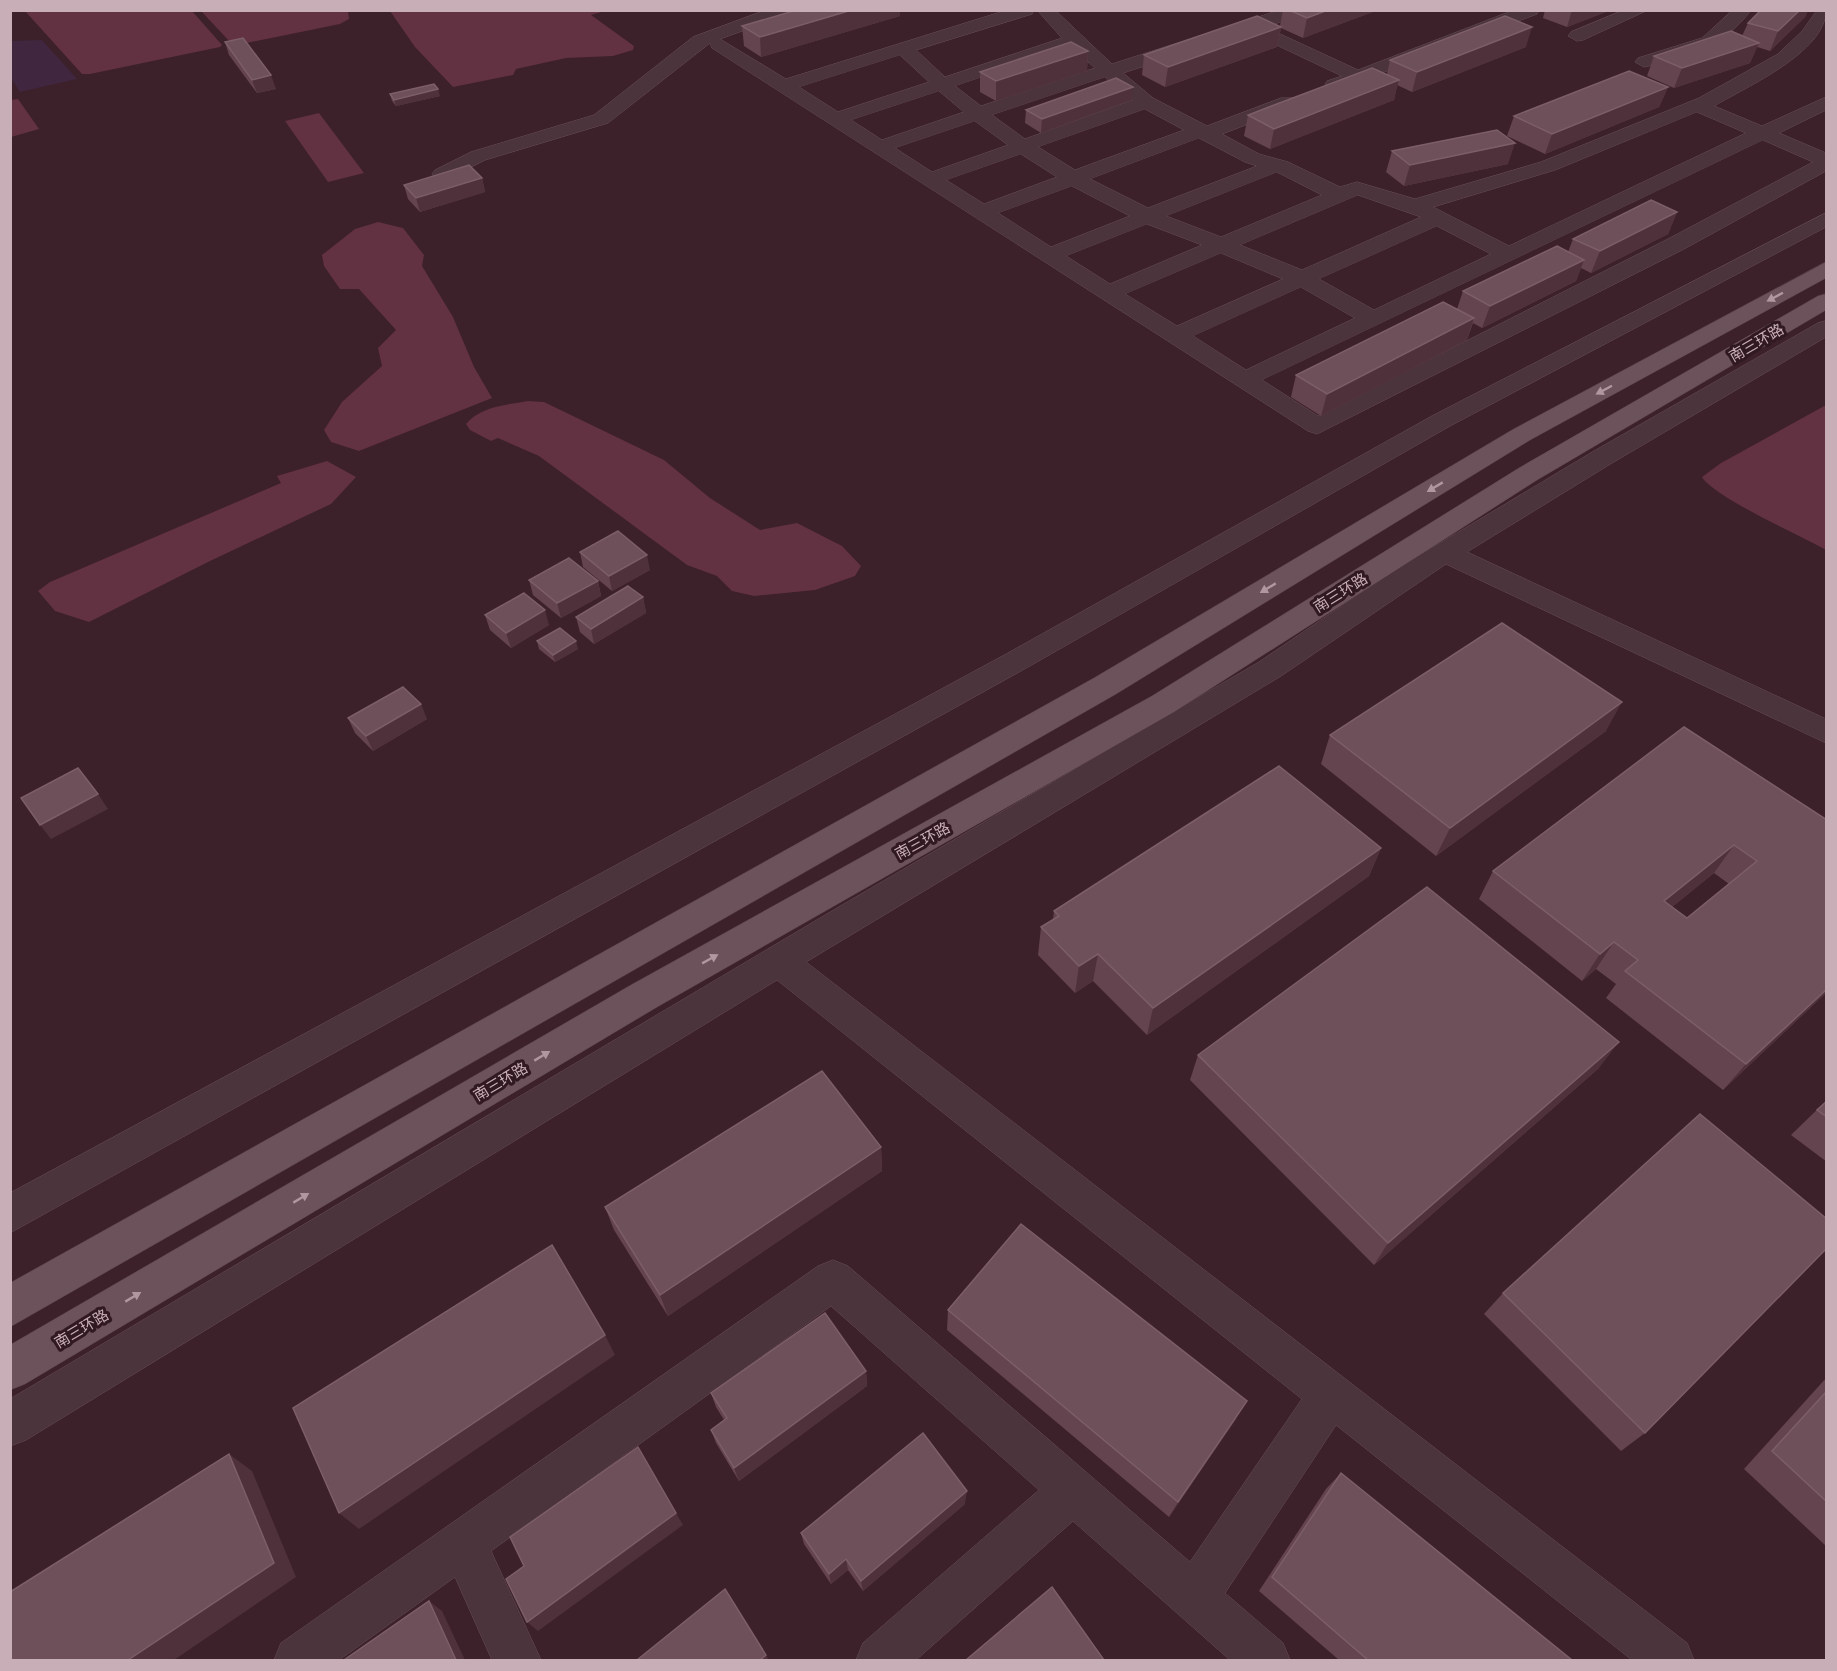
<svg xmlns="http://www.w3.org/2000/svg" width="1837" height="1671" font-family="'Golos Text','Noto Sans SC',sans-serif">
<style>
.green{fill:#40263e}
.water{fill:#623142}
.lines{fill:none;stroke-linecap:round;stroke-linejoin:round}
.minor-casing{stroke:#664f57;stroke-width:1}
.major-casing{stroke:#553d45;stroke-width:1}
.minor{fill:#4c343c;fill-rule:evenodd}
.major{fill:#6c525b;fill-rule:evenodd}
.wall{fill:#64444f;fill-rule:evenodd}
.shaded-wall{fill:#4f313b}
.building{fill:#6e505a;stroke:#7c5e69;stroke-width:1.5;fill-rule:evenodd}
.oneway{fill:#b198a0}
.labels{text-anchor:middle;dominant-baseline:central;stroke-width:6;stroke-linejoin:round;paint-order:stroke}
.street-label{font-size:15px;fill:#c8afb7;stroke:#301921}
</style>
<rect width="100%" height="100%" fill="#3c202a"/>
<path class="green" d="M42,40L77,79L20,92L11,78V41Z"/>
<g class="water">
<path d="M25,11H192L222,45L220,47L90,74H82Z"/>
<path d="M201,11H348L349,19L340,24L246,43H231Z"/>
<path d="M390,11H605L591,15L634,46L633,50L613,56L566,58L516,69L513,75L453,87L415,47Z"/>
<path d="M18,99L39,129L11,137V100Z"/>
<path d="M319,113L364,173L328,182L285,121Z"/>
<path d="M378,222L403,228L424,255L422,266L453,317L474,367L492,398L359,451L331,442L324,430L342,402L382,366L378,348L396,330L359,289H340L324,266L322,255L355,229Z"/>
<path d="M528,401L544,402L664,460L710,498L760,530L797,523L842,546L861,566L855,576L815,590L754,596L732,591L717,576L687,565L539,456L498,438L491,441L470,430L466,424C481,406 506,405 528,401Z"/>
<path d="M1826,405V550C1801,536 1714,497 1702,477L1721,463Z"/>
<path d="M327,461L356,477L331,504L208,562L89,622L55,611L38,591L50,582L281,483L277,476Z"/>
</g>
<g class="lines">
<g class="minor-casing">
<g id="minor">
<path d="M766,10H791L789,14L720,39L786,79L1007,10H1034L1032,14L916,50L945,77L1062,38L1037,10H1055L1112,64L1280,10H1307L1305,14L1265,27L1358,70L1514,10H1539L1537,14L1334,91L1325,85L1327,81L1342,76L1249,32L1123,73L1153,98L1207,126L1281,98H1295L1297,102L1295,106L1222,134L1259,154L1288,162L1340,187L1357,182L1415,199L1541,162L1699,98L1778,54L1803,30L1817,10H1826C1826,52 1746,87 1714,106L1762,126L1826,97V110L1779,133L1826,153V171L1684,249L1317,434L1308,431L712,48L710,43L608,123L485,160L449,178H435L432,174L435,170L471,152L594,115L693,37ZM1071,47L1095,68L981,106L955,86ZM900,55L929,82L838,112L799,87ZM1105,77L1133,100L1025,139L992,115ZM939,91L964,112L882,140L851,120ZM1145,109L1184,130L1075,170L1038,147ZM1697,112L1746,133L1509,246L1433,207L1555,170ZM975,121L1008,145L932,172L895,148ZM1199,138L1245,162L1257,166L1148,208L1090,179ZM1763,140L1813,162L1668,239L1318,416L1262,380ZM1021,154L1057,177L984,204L946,180ZM1277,172L1322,195L1221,237L1166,216ZM1072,186L1130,216L1051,247L998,213ZM1358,195L1421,217L1302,270L1240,245ZM1147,224L1202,245L1110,284L1066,256ZM1437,226L1491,254L1374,310L1319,279ZM1221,253L1283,279L1177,326L1125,294ZM1301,287L1355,318L1246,370L1193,336Z"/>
<path d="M1624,10H1648L1583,40L1577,41L1568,36L1571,32Z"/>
<path d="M1733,10H1751C1724,47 1687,57 1644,67L1635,62L1638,58L1702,38Z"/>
<path d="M1826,213V227L1450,426L1028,667L10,1233V1193L1008,653L1432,416Z"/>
<path d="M1826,321V337L1612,463L1467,552L1826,719V743L1446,564L1281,676L806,962L1687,1643L1694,1660H1632L1336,1425L1225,1593L1283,1643L1290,1660H1230L1073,1521L916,1660H856L863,1643L1039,1490L831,1306L491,1551L541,1660H492L455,1577L339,1660H274L281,1643L818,1266L833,1260L848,1266L1190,1562L1302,1399L777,980L26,1440L10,1446V1399L837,908L1259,662L1390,573L1594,451L1818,323Z"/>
</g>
</g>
<g class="major-casing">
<g id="major">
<path d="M1826,262V278L1530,440L1116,694L10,1327V1283L1094,678L1512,430Z"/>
<path d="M1826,294V310L1537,480L1174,712L657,1007L25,1384L10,1390V1345L631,985L1152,696L1519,468L1818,296Z"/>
</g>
</g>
<use href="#minor" class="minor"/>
<use href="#major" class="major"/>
</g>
<g class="wall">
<path d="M797,10H900V16L761,57L744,46L742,26Z"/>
<path d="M1283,10H1378L1303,38L1281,28L1277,47L1165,87L1142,75L1144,55L1280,26Z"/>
<path d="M1545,10H1611L1567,27L1543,18Z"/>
<path d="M1761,10H1808L1805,17L1770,51L1757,47L1750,63L1674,88L1647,76L1654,56L1742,36L1748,23Z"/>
<path d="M225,42L276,89L257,93L229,55Z"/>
<path d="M1526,47L1412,92L1397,85L1394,100L1270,149L1244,136L1248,115L1387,74L1390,60Z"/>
<path d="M1088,51L1087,71L996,101L980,92V72Z"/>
<path d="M1668,87L1659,107L1545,154L1507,136L1514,116Z"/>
<path d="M390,94L440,96L396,106L392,101Z"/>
<path d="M1131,100L1041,133L1025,123L1026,110Z"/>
<path d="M1392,151L1508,164L1404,186L1386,172Z"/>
<path d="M482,178L485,192L420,212L408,199L404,185Z"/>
<path d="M1677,212L1668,234L1591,273L1581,268L1576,281L1482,328L1473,323L1467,340L1321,416L1291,397L1296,375L1457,309L1463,291L1568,252L1573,239Z"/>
<path d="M580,552L650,570L612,591L583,567Z"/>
<path d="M529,580L598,581L601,596L561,618L533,595Z"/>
<path d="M643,597L646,613L594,644L580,632L576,617Z"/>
<path d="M485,615L549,625L511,648L490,630Z"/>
<path d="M537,641L578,649L555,662L539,649Z"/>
<path d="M348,718L427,719L373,751L355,733Z"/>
<path d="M1606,731L1436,856L1321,764L1330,735Z"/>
<path d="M1827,820V992L1723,1090L1606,998L1616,984L1596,969L1582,981L1479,899L1493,871ZM1714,873L1729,884L1687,918L1672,907Z"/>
<path d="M1381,848L1369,876L1147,1035L1093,981L1075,993L1038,955L1041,927L1053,920L1054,911Z"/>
<path d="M1198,1055L1599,1068L1374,1265L1190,1080Z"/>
<path d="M1827,1100V1162L1791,1135Z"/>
<path d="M881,1147L882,1171L668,1316L614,1230L605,1207Z"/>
<path d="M1503,1293L1645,1433L1621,1451L1484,1314Z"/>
<path d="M948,1310L1236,1419L1169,1517L947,1330Z"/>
<path d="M866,1371L867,1386L739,1481L716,1443L711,1430L724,1420L716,1407L711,1393Z"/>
<path d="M1827,1377V1547L1744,1469Z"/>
<path d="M1341,1473L1572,1660H1339L1259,1591L1326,1489Z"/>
<path d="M965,1504L863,1591L848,1570L831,1584L804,1544L801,1533Z"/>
</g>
<g class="shaded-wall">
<path d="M852,10H900V16L761,57L760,37Z"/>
<path d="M1328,10H1378L1303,38L1307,18Z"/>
<path d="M1572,10H1611L1567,27Z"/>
<path d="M1800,10H1808L1805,17L1770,51L1778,31Z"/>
<path d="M1281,27L1277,47L1165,87L1168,67Z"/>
<path d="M1532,27L1526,47L1412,92L1417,72Z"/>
<path d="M1759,43L1750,63L1674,88L1682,68Z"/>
<path d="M1088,51L1087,71L996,101V81Z"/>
<path d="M271,75L276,89L257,93L252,80Z"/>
<path d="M1399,80L1394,100L1270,149L1274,129Z"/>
<path d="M1133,87L1131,100L1041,133L1042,119Z"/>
<path d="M1668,87L1659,107L1545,154L1552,134Z"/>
<path d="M438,89L440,96L396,106L394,100Z"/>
<path d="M1515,143L1508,164L1404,186L1410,165Z"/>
<path d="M482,178L485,192L420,212L416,198Z"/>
<path d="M1677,212L1668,234L1591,273L1600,251Z"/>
<path d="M1584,260L1576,281L1482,328L1490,306Z"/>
<path d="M1474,318L1467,340L1321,416L1327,394Z"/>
<path d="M647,555L650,570L612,591L609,576Z"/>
<path d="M598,581L601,596L561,618L557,603Z"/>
<path d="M643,597L646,613L594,644L591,629Z"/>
<path d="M545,610L549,625L511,648L506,633Z"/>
<path d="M576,641L578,649L555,662L553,655Z"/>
<path d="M1622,702L1606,731L1436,856L1450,828Z"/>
<path d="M421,704L427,719L373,751L366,736Z"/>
<path d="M98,794L108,809L51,839L40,825Z"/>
<path d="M1734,845L1714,873L1645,929L1664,901Z"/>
<path d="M1381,848L1369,876L1147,1035L1153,1008Z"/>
<path d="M1614,942L1596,969L1582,981L1600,954Z"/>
<path d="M1098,954L1093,981L1075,993L1079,966Z"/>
<path d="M1827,989V992L1723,1090L1746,1064Z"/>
<path d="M1619,1042L1599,1068L1374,1265L1388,1243Z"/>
<path d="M881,1147L882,1171L668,1316L660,1295Z"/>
<path d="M605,1335L615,1355L359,1529L339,1513Z"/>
<path d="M866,1371L867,1386L739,1481L734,1468Z"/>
<path d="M1247,1401L1236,1419L1169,1517L1178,1502Z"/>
<path d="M229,1454L252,1471L296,1577L174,1660H128Z"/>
<path d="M967,1491L965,1504L863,1591L861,1581Z"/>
<path d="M676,1513L683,1525L538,1631L527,1622Z"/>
<path d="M846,1559L848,1570L831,1584L829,1574Z"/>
<path d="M429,1601L442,1611L465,1660H456Z"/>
<path d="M766,1655L769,1660H760Z"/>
</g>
<g class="building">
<path d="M797,10H852L760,37L742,26Z"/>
<path d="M1289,10H1328L1307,18Z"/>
<path d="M1761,10H1800L1778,31L1748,23Z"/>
<path d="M1257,16L1281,27L1168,67L1144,55Z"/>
<path d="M1505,16L1532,27L1417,72L1390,60Z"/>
<path d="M1731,31L1759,43L1682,68L1654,56Z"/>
<path d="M243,38L271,75L252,80L225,42Z"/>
<path d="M1071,42L1088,51L996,81L980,72Z"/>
<path d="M1372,68L1399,80L1274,129L1248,115Z"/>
<path d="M1629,71L1668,87L1552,134L1514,116Z"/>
<path d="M1116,78L1133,87L1042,119L1026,110Z"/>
<path d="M434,84L438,89L394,100L390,94Z"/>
<path d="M1497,130L1515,143L1410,165L1392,151Z"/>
<path d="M469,165L482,178L416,198L404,185Z"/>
<path d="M1651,200L1677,212L1600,251L1573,239Z"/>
<path d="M1557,246L1584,260L1490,306L1463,291Z"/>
<path d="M1443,302L1474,318L1327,394L1296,375Z"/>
<path d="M618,531L647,555L609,576L580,552Z"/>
<path d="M569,558L598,581L557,603L529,580Z"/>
<path d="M628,586L643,597L591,629L576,617Z"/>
<path d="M524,593L545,610L506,633L485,615Z"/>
<path d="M1502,623L1622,702L1450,828L1330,735Z"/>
<path d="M560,628L576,641L553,655L537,641Z"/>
<path d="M403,687L421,704L366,736L348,718Z"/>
<path d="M1684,727L1827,820V989L1746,1064L1625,971L1638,960L1614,942L1600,954L1493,871ZM1734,845L1757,861L1687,918L1664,901Z"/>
<path d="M1279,766L1381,848L1153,1008L1098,954L1079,966L1041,927L1059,916L1054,911Z"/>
<path d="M78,768L98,794L40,825L21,798Z"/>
<path d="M1427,887L1619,1042L1388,1243L1198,1055Z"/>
<path d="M822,1071L881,1147L660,1295L605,1207Z"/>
<path d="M1827,1101V1117L1817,1110Z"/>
<path d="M1700,1114L1827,1219V1248L1645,1433L1503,1293Z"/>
<path d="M1021,1224L1247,1401L1178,1502L948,1310Z"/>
<path d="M552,1245L605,1335L339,1513L293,1408Z"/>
<path d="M825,1313L866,1371L734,1468L711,1430L727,1418L711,1393Z"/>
<path d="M1827,1391V1502L1772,1451Z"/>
<path d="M923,1433L967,1491L861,1581L846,1559L829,1574L801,1533Z"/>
<path d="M638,1447L676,1513L527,1622L506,1579L524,1566L510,1537Z"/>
<path d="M229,1454L274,1563L128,1660H10V1592Z"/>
<path d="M1341,1473L1572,1660H1368L1272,1577Z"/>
<path d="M1052,1587L1104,1660H966Z"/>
<path d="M725,1589L766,1655L760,1660H637Z"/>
<path d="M429,1601L456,1660H344Z"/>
</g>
<defs><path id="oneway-solid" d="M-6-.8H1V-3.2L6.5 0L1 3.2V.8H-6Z" transform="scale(1.5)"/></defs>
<g class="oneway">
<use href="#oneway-solid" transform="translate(1775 297) rotate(152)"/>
<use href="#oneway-solid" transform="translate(1604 390) rotate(152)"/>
<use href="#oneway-solid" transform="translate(1435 487) rotate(149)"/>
<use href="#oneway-solid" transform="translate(1268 588) rotate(149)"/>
<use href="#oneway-solid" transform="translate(710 959) rotate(-29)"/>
<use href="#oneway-solid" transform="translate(542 1056) rotate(-31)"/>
<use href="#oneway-solid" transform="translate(301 1198) rotate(-31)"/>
<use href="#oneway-solid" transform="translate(133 1297) rotate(-31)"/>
</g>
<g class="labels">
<g class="street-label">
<text transform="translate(1756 342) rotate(-30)">南三环路</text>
<text transform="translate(1340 592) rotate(-32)">南三环路</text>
<text transform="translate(922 840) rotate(-29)">南三环路</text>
<text transform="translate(500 1081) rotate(-31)">南三环路</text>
<text transform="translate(81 1328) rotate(-31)">南三环路</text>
</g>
</g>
<rect width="1837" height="1671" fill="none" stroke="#c8afb7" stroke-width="24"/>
</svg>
